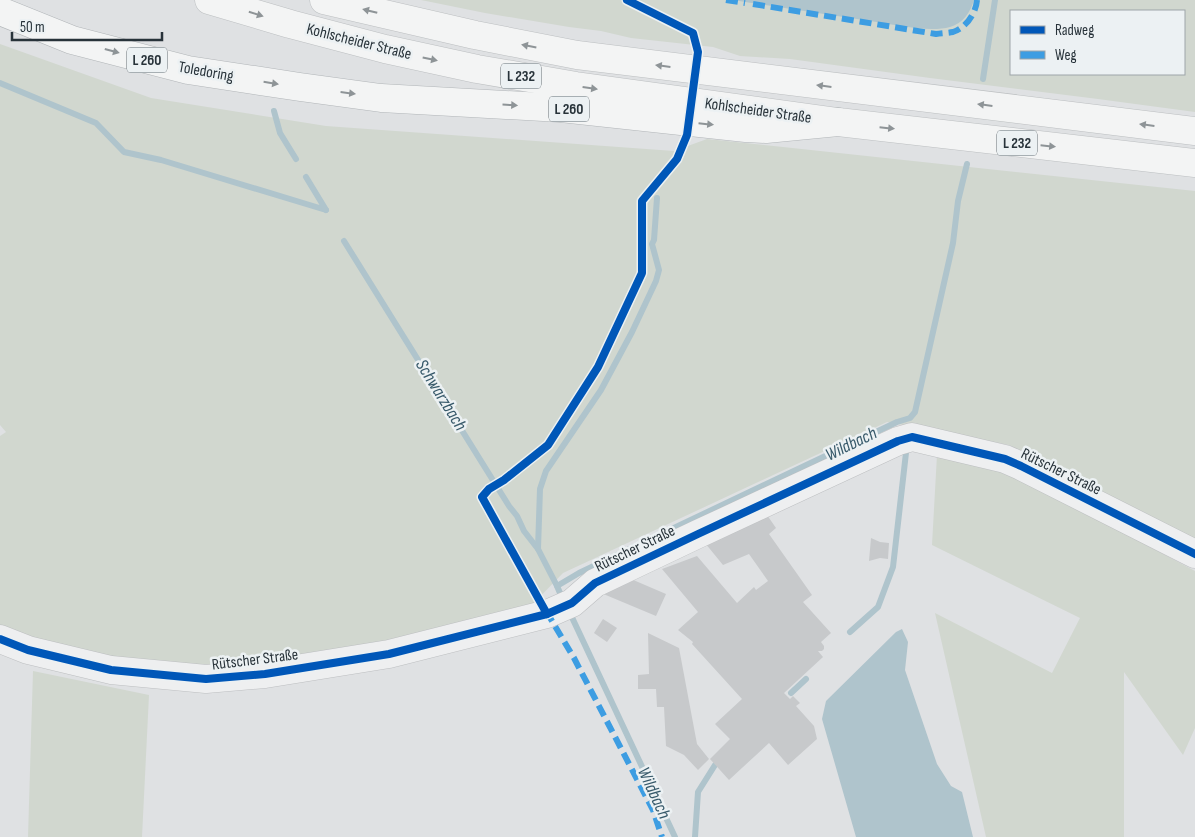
<svg xmlns="http://www.w3.org/2000/svg" width="1195" height="837" font-family="'Sofia Sans Condensed',sans-serif">
<style>
.green{fill:#d1d7cf;fill-rule:evenodd}
.water{fill:#afc4cc}
.lines{fill:none;stroke-linecap:round;stroke-linejoin:round}
.stream{stroke:#afc4cc;stroke-width:6}
.building{fill:#c7c9cb}
.minor-casing{stroke:#bdbfc1;stroke-width:29}
.major-casing{stroke:#bcbfc1;stroke-width:29}
.highway-casing{stroke:#b1b5b8;stroke-width:29}
.minor{stroke:#eeeff0;stroke-width:28}
.major{stroke:#f3f4f4;stroke-width:28}
.highway{stroke:#f3f4f4;stroke-width:28}
.quiet{stroke:#3d9de2;stroke-width:6;stroke-dasharray:12 6;stroke-linecap:butt}
.cycleway-casing{stroke:#ecf1f3;stroke-width:11}
.cycleway{stroke:#0057b8;stroke-width:8}
.oneway{fill:#8e9497}
.labels{text-anchor:middle;dominant-baseline:central;stroke-width:5;stroke-linejoin:round;paint-order:stroke}
.shield{fill:#ecf1f3;stroke:#636c72;stroke-width:1}
.shield-label{font-size:15px;font-weight:bold;fill:#28333a}
.street-label{font-size:16px;fill:#28333a;stroke:#ecf1f3}
.water-label{font-size:18px;font-style:italic;fill:#37596a;stroke:#ecf1f3}
</style>
<rect width="100%" height="100%" fill="#dfe1e3"/>
<g class="green">
<path d="M421,0H1195V112L1098,99L930,78L790,59L740,56L713,47L631,38L601,31L569,27L485,13ZM1011,11H1184V74H1011Z"/>
<path d="M0,44L151,98L326,126L674,151L707,139L1195,191V544L1009,445L887,422L563,573L532,605L354,650L253,666L182,668L74,652L0,628V436L6,432L0,425Z"/>
<path d="M937,455L1014,474L1195,571V728L1183,755L1124,672V837H986L935,613L1052,673L1080,618L932,545Z"/>
<path d="M33,671L149,695L142,837H28Z"/>
</g>
<g class="water">
<path d="M733,0H974C970,13 963,23 950,27C928,33 892,24 870,21C824,14 778,7 733,0Z"/>
<path d="M902,629L908,642L905,670L937,764L951,786L962,792L973,837H856L822,719L826,701L896,632Z"/>
</g>
<g class="lines">
<g class="stream">
<path d="M983,79L995,0"/>
<path d="M0,83L96,123L124,152L161,160L326,210"/>
<path d="M274,111L280,133L296,159"/>
<path d="M306,177L326,210"/>
<path d="M344,241L509,506L517,516L524,531L538,549"/>
<path d="M557,586L538,549L540,489L546,471L601,390L632,332L656,281L659,270L652,244L654,240L657,198"/>
<path d="M563,600L557,586L579,573L897,422L910,418L915,412L953,243L958,201L967,164"/>
<path d="M569,611L675,837"/>
<path d="M850,632L878,607L893,567L907,444"/>
<path d="M791,693L806,679"/>
<path d="M695,837L698,792L715,765"/>
</g>
</g>
<g class="building">
<path d="M767,515L776,528L769,534L812,595L803,602L831,633L821,642L824,646V649L822,651H818L823,657L784,693L790,699L793,696L800,703L796,706L814,726L817,739L788,765L769,743L729,780L710,759L730,739L715,724L742,699L692,644L693,642L678,630L698,612L662,569L697,556L737,603L754,587L756,590L768,581L749,554L723,565L705,543Z"/>
<path d="M871,538L880,542L889,543L888,559L880,558L869,561Z"/>
<path d="M631,579L666,594L656,616L601,593Z"/>
<path d="M603,619L617,628L607,642L594,633Z"/>
<path d="M648,633L679,648L697,744L709,759L698,770L684,755L666,746L664,707H657L656,689H638V675L649,674Z"/>
</g>
<g class="lines">
<g class="minor-casing">
<path id="minor" d="M0,639L28,650L111,670L206,679L265,674L389,654L547,614L572,603L595,583L698,534L898,441L912,437L1005,459L1021,466L1195,554"/>
</g>
<g class="major-casing">
<g id="major">
<path d="M209,0L290,24L385,49L477,69L576,86L838,122L1195,163"/>
<path d="M324,0L475,35L577,55L1195,131"/>
</g>
</g>
<g class="highway-casing">
<path id="highway" d="M0,11L72,40L188,70L300,87L381,98L561,108L746,128L766,129L838,122"/>
</g>
<use href="#minor" class="minor"/>
<use href="#major" class="major"/>
<use href="#highway" class="highway"/>
<g class="quiet">
<path d="M726,0L745,3"/>
<path d="M753,4L936,34C942,33 948,33 953,32C966,28 976,13 977,0"/>
<path d="M546,611L574,658L653,810L662,837"/>
</g>
<g class="cycleway-casing">
<g id="cycleway">
<path d="M547,614L482,497L489,489L504,480L548,445L598,367L642,273V201L677,159L687,135L698,52L693,33L627,0"/>
<path d="M0,639L28,650L111,670L206,679L265,674L389,654L547,614L572,603L595,583L698,534L898,441L912,437L1005,459L1021,466L1195,554"/>
</g>
</g>
<use href="#cycleway" class="cycleway"/>
</g>
<defs><path id="oneway-solid" d="M-6-.8H1V-3.2L6.5 0L1 3.2V.8H-6Z" transform="scale(1.25)"/></defs>
<g class="oneway">
<use href="#oneway-solid" transform="translate(370 11) rotate(-166)"/>
<use href="#oneway-solid" transform="translate(256 14) rotate(17)"/>
<use href="#oneway-solid" transform="translate(529 46) rotate(-169)"/>
<use href="#oneway-solid" transform="translate(112 51) rotate(15)"/>
<use href="#oneway-solid" transform="translate(430 59) rotate(12)"/>
<use href="#oneway-solid" transform="translate(663 66) rotate(-173)"/>
<use href="#oneway-solid" transform="translate(271 83) rotate(9)"/>
<use href="#oneway-solid" transform="translate(824 86) rotate(-173)"/>
<use href="#oneway-solid" transform="translate(590 88) rotate(8)"/>
<use href="#oneway-solid" transform="translate(348 93) rotate(7)"/>
<use href="#oneway-solid" transform="translate(510 105) rotate(3)"/>
<use href="#oneway-solid" transform="translate(985 105) rotate(-173)"/>
<use href="#oneway-solid" transform="translate(706 124) rotate(6)"/>
<use href="#oneway-solid" transform="translate(1147 125) rotate(-173)"/>
<use href="#oneway-solid" transform="translate(887 128) rotate(6)"/>
<use href="#oneway-solid" transform="translate(1048 146) rotate(6)"/>
</g>
<g class="labels">
<g class="shield">
<rect x="127" y="47.5" width="40" height="25" rx="4"/>
<rect x="501" y="63.5" width="40" height="25" rx="4"/>
<rect x="549" y="96.5" width="40" height="25" rx="4"/>
<rect x="997" y="130.5" width="40" height="25" rx="4"/>
</g>
<g class="shield-label">
<text x="147" y="60">L 260</text>
<text x="521" y="76">L 232</text>
<text x="569" y="109">L 260</text>
<text x="1017" y="143">L 232</text>
</g>
<g class="street-label">
<text transform="translate(359 42) rotate(14)">Kohlscheider Straße</text>
<text transform="translate(206 72) rotate(10)">Toledoring</text>
<text transform="translate(758 111) rotate(8)">Kohlscheider Straße</text>
<text transform="translate(1061 472) rotate(26)">Rütscher Straße</text>
<text transform="translate(635 549) rotate(-26)">Rütscher Straße</text>
<text transform="translate(255 660) rotate(-7)">Rütscher Straße</text>
</g>
<g class="water-label">
<text transform="translate(441 395) rotate(58)">Schwarzbach</text>
<text transform="translate(851 444) rotate(-26)">Wildbach</text>
<text transform="translate(654 793) rotate(65)">Wildbach</text>
</g>
</g>
<rect x="1010" y="10" width="175" height="65" fill="#ecf1f3" stroke="#9ea5a9"/>
<rect x="1020" y="26" width="25" height="8" fill="#0057b8" stroke="#9ea5a9"/>
<text x="1055" y="35" font-size="15" fill="#28333a">Radweg</text>
<rect x="1020" y="51" width="25" height="8" fill="#3d9de2" stroke="#9ea5a9"/>
<text x="1055" y="60" font-size="15" fill="#28333a">Weg</text>
<path d="M12 32v8h150v-8" fill="none" stroke="#28333a" stroke-width="2.5"/>
<text x="20" y="32" font-size="15" fill="#28333a" stroke="#ecf1f3" stroke-width="4" paint-order="stroke">50 m</text>
</svg>
